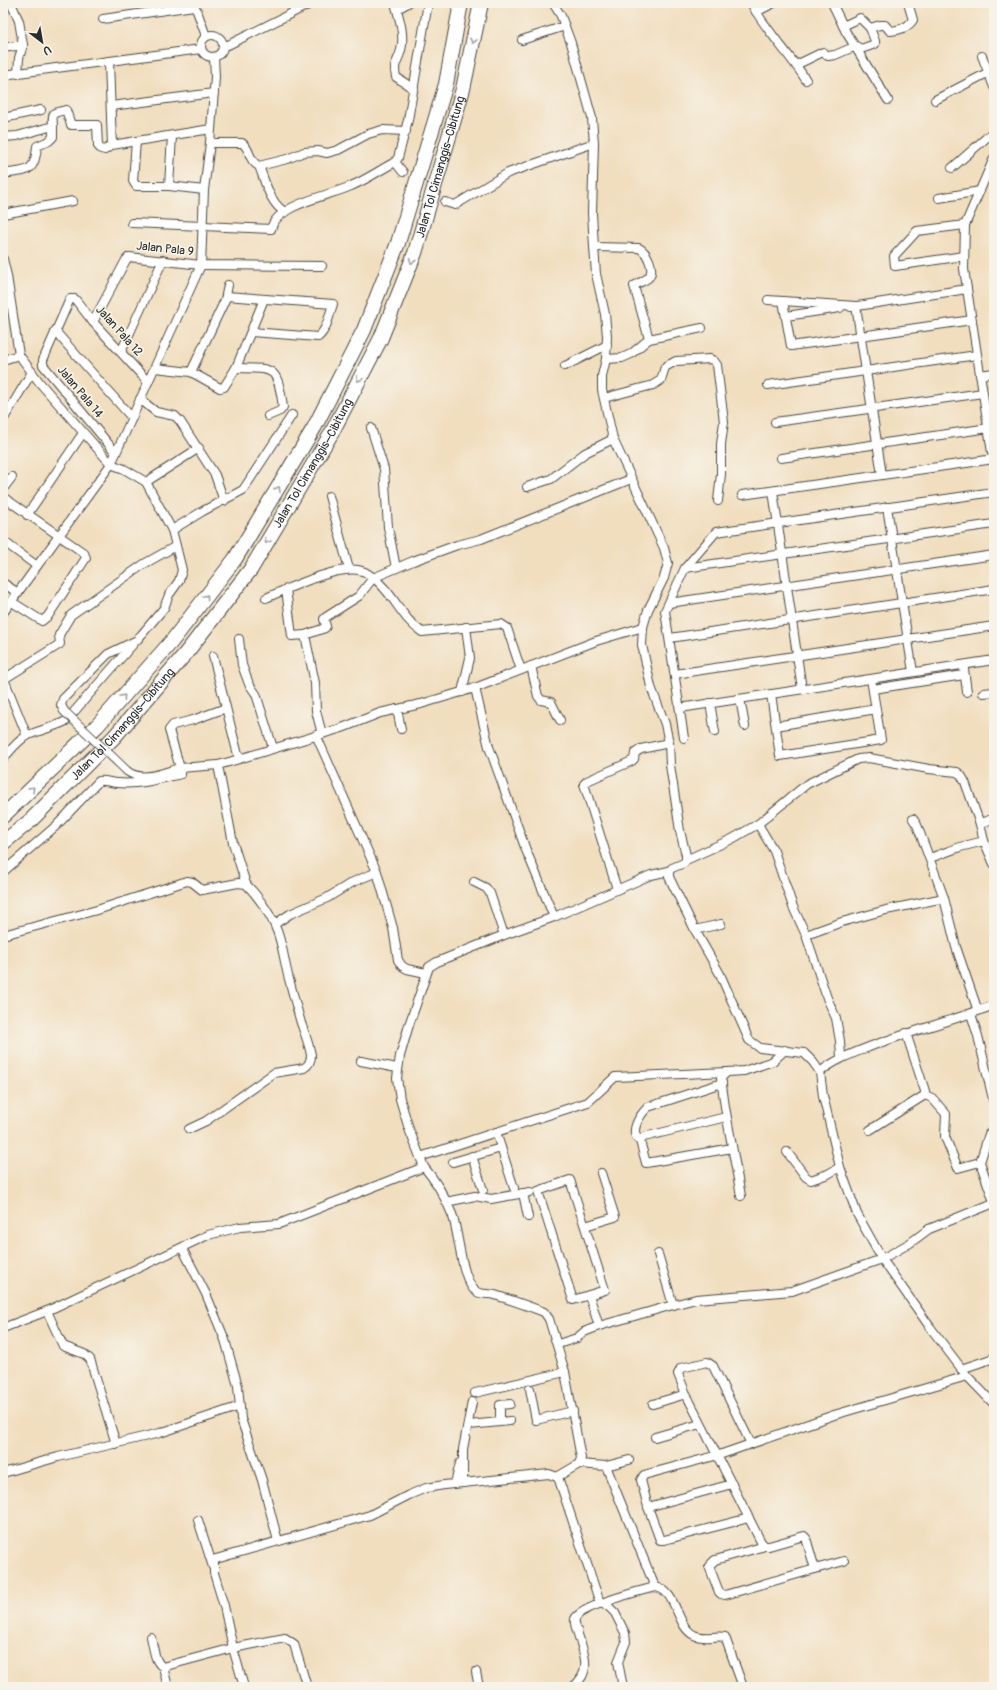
<svg xmlns="http://www.w3.org/2000/svg" width="997" height="1690" font-family="Pangolin,sans-serif">
<style>
.lines{fill:none;stroke-linecap:round;stroke-linejoin:round}
.street-casing{stroke:#494641;stroke-width:10}
.highway-casing{stroke:#494641;stroke-width:16}
.street{stroke:#fff;stroke-width:8}
.highway{stroke:#fff;stroke-width:14}
.street-bridge-casing{stroke:#494641;stroke-width:10;stroke-linecap:butt}
.street-bridge{stroke:#fff;stroke-width:8}
.oneway{stroke:#a0a0a0}
.labels{text-anchor:middle;dominant-baseline:central;stroke-width:3.5;stroke-linejoin:round;paint-order:stroke}
.street-label{font-size:12px;fill:#2b2b2b;stroke:#f7f3e8}
</style>
<rect width="100%" height="100%" fill="#f7f3e8"/>
<filter id="ink" filterUnits="userSpaceOnUse"><feTurbulence type="fractalNoise" baseFrequency=".025" numOctaves="2"/><feDisplacementMap in="SourceGraphic" scale="8" xChannelSelector="R" yChannelSelector="G"/><feConvolveMatrix kernelMatrix="1 2 1 2 8 2 1 2 1" color-interpolation-filters="sRGB"/></filter>
<filter id="wash" filterUnits="userSpaceOnUse"><feTurbulence type="fractalNoise" baseFrequency=".012" numOctaves="4" result="noise"/><feDisplacementMap in="SourceGraphic" scale="16" xChannelSelector="R" yChannelSelector="G"/><feGaussianBlur stdDeviation="0.9" result="paint"/><feColorMatrix in="noise" values="0 0 0 0 0 0 0 0 0 0 0 0 0 0 0 0 0 1.4 0 .05"/><feComposite in="paint" operator="in"/></filter>
<g filter="url(#wash)">
<rect width="100%" height="100%" fill="#f1debf"/>
</g>
<g filter="url(#ink)">
<g class="lines">
<g class="street-casing">
<g id="street">
<path d="M11,3L19,21L23,45L19,58L18,74"/>
<path d="M193,3L197,11L206,36"/>
<path d="M395,3C399,17 405,35 401,50C398,63 393,61 396,77L414,89"/>
<path d="M553,3L561,16L571,43L592,118L594,143L592,213L594,247L596,274L605,314L607,336L606,359L602,376V390L613,439L664,548L668,563L664,578L648,610L643,627L642,645L651,687L665,724L669,743L670,765L680,831L686,855V860L684,863L672,868L669,871V877L695,930L720,974L749,1040L760,1048L804,1053L813,1062L820,1072L823,1096L840,1167L857,1214L882,1259L930,1327L967,1376L994,1404"/>
<path d="M751,3C766,31 789,53 806,80"/>
<path d="M832,3L846,32L888,100"/>
<path d="M397,9L408,3"/>
<path d="M756,12L774,3"/>
<path d="M103,19L194,6"/>
<path d="M843,26L860,18L870,28"/>
<circle cx="212" cy="46" r="11"/>
<path d="M522,40L565,26"/>
<path d="M223,45H228L312,3"/>
<path d="M3,48L23,45"/>
<path d="M982,56L994,87"/>
<path d="M109,61L112,145L211,129"/>
<path d="M796,65L823,52L828,56L835,55L856,46L861,49L875,44V41L870,28L880,25H885L890,31C900,30 907,28 913,20L908,3"/>
<path d="M3,75L201,49"/>
<path d="M935,100L989,72"/>
<path d="M111,106L214,93"/>
<path d="M3,118L41,110"/>
<path d="M3,137L17,136L53,126C52,112 52,113 66,110L71,125H97L98,146L101,149L105,150L112,145"/>
<path d="M136,141L133,181L136,186H169L204,190"/>
<path d="M210,143H242C251,149 248,161 259,166L287,159L304,152L318,151L327,153L338,150L368,134L382,130L406,131"/>
<path d="M395,162L403,172"/>
<path d="M259,166C265,181 270,204 285,212"/>
<path d="M952,168L994,131"/>
<path d="M3,174C27,170 35,174 37,146L49,141L53,137V126"/>
<path d="M169,186L172,136"/>
<path d="M939,198L980,191"/>
<path d="M445,202L455,205L508,173L594,143"/>
<path d="M3,214L73,201"/>
<path d="M132,223L271,229C277,204 329,196 351,186C366,180 380,170 395,162L398,158L408,120L428,3"/>
<path d="M594,247L639,248C647,252 656,270 648,278C644,281 638,283 634,286L649,339"/>
<path d="M964,256L895,266L894,256L917,231L965,225"/>
<path d="M3,259L7,276L19,355L40,383L111,464L124,469L146,482L172,530L182,570L179,581L169,595L164,608L137,640L108,654L63,699L61,705L64,711"/>
<path d="M226,296L333,304C329,316 327,330 318,337L251,332"/>
<path d="M768,300L856,306L882,475"/>
<path d="M783,301L791,346L972,320"/>
<path d="M851,307L967,289"/>
<path d="M786,316L840,308"/>
<path d="M93,322L126,260L129,257L201,265L322,266"/>
<path d="M55,331L132,418"/>
<path d="M121,352L163,260"/>
<path d="M606,359L622,358L631,354L649,339L702,328"/>
<path d="M3,360L19,355"/>
<path d="M565,366L607,345"/>
<path d="M155,368L191,372L220,388L224,387L236,368L264,299"/>
<path d="M236,368C274,369 277,365 283,407L280,411L268,416"/>
<path d="M191,372L225,300L228,285"/>
<path d="M980,375L994,373"/>
<path d="M768,385L977,355"/>
<path d="M604,398L653,385L661,380L665,367L676,361L710,359L714,361L717,365L724,422L721,444V474L718,501"/>
<path d="M140,399L156,412L175,416L180,421L215,475L224,501"/>
<path d="M3,420L32,372"/>
<path d="M775,422L983,393"/>
<path d="M371,428L384,469L388,527L396,568"/>
<path d="M116,453L43,365V360L70,299H75L93,322L148,382"/>
<path d="M781,458L989,428"/>
<path d="M993,459L964,269L965,225L994,158"/>
<path d="M146,482L199,448"/>
<path d="M527,487L551,479L585,453L613,439"/>
<path d="M3,489L12,477"/>
<path d="M773,491L802,689"/>
<path d="M742,495L994,459"/>
<path d="M329,496L349,569"/>
<path d="M3,497L84,553L86,558L48,616L42,621L12,602"/>
<path d="M887,507L913,672"/>
<path d="M27,515L83,433"/>
<path d="M172,530L203,511L243,490L292,415"/>
<path d="M3,541L37,566"/>
<path d="M685,568L994,524"/>
<path d="M3,583L18,593"/>
<path d="M286,589L292,636L305,635L315,683L316,711L322,734"/>
<path d="M266,598C287,589 341,563 362,571C369,573 379,582 384,588C397,602 405,621 422,632L501,624L507,628L521,670"/>
<path d="M669,603L994,555"/>
<path d="M3,613L111,464L201,265L204,190L210,143L215,77L214,57"/>
<path d="M305,635L325,628L326,626L324,619L326,617L359,596L373,578L413,561L457,545L481,539L631,479"/>
<path d="M670,638L994,589"/>
<path d="M239,639L242,665L249,684L256,694L273,748"/>
<path d="M213,656L239,759"/>
<path d="M531,666L538,696L541,700L551,702L560,720"/>
<path d="M964,669L967,692"/>
<path d="M675,674L994,626"/>
<path d="M475,688L489,747L496,766L526,850L554,917"/>
<path d="M873,689L964,675"/>
<path d="M462,692L470,658L466,627"/>
<path d="M983,693L994,692"/>
<path d="M771,694L780,756L881,740L871,679"/>
<path d="M740,699L745,726"/>
<path d="M710,703L715,732"/>
<path d="M680,708L994,660"/>
<path d="M397,709L401,729"/>
<path d="M776,726L876,709"/>
<path d="M316,735L377,872L393,928L398,960L402,966L407,969L426,973"/>
<path d="M27,736L4,679L60,644L59,635L71,615L144,564L176,546"/>
<path d="M684,738L665,611L685,568L716,532L994,492"/>
<path d="M3,759C10,751 18,740 28,735C41,730 54,727 66,721L134,643"/>
<path d="M218,765L233,843L246,884"/>
<path d="M127,771C142,783 163,772 180,768L169,730L173,725L193,720L226,708"/>
<path d="M913,819L917,825L944,898L956,947L978,1011"/>
<path d="M758,824L774,851L793,907L806,935L827,998L836,1018L840,1041L841,1057"/>
<path d="M980,824L994,818"/>
<path d="M930,858L960,847L984,841"/>
<path d="M686,860L732,839L758,824L807,784L858,759L869,758L929,769L957,772L961,775L965,782L980,824L984,841L994,864"/>
<path d="M3,872L57,825L99,781C106,780 111,783 118,783C139,785 160,779 181,774L180,768L218,765L229,762L342,728L380,713L421,704L475,688L596,641L643,627"/>
<path d="M474,882L486,888L490,893L504,935"/>
<path d="M617,889L584,784L587,781L632,761L634,759L635,753L641,749L669,743"/>
<path d="M275,924L290,914L327,898L353,882L377,872"/>
<path d="M695,930L721,924"/>
<path d="M3,935L97,910L187,881L192,882L202,890L238,883L246,884C257,895 269,912 275,926C283,943 284,962 289,979C293,994 297,1009 301,1023C305,1034 309,1044 311,1055C311,1061 309,1065 304,1068L274,1073L206,1121L189,1129"/>
<path d="M806,935L842,922L886,910L944,898"/>
<path d="M971,1014L978,1036L994,1103"/>
<path d="M361,1061L397,1068"/>
<path d="M820,1072C835,1060 851,1054 869,1047C910,1031 953,1021 994,1005"/>
<path d="M925,1095L932,1098L946,1114L945,1137L958,1168L980,1162"/>
<path d="M726,1117L644,1137L640,1141L646,1163L732,1148"/>
<path d="M994,1127L989,1134L980,1162L994,1202"/>
<path d="M870,1130L925,1095V1091L906,1033"/>
<path d="M496,1132L514,1188"/>
<path d="M640,1141C628,1132 640,1115 648,1107L722,1083"/>
<path d="M787,1152L806,1177L811,1180L828,1174L840,1167"/>
<path d="M472,1156L483,1190"/>
<path d="M420,1157L588,1102L615,1077L727,1072"/>
<path d="M453,1162L501,1148"/>
<path d="M424,1167C436,1181 445,1197 452,1214C459,1231 461,1283 477,1292C482,1295 489,1293 495,1295C511,1300 528,1306 544,1312L549,1319L565,1372L581,1458L579,1464L557,1477"/>
<path d="M570,1180L605,1290L573,1300L538,1191Z"/>
<path d="M523,1193L528,1217"/>
<path d="M741,1196L725,1107L721,1078L727,1072L744,1071L773,1061L785,1050"/>
<path d="M446,1202L475,1196L491,1199L530,1192"/>
<path d="M585,1226L615,1217L601,1173"/>
<path d="M182,1248L206,1294L225,1340L238,1386L241,1419L262,1480L278,1541"/>
<path d="M658,1254L673,1305"/>
<path d="M589,1295L599,1326"/>
<path d="M47,1311L63,1346L84,1354L90,1359L116,1444"/>
<path d="M3,1328L47,1311L208,1235L240,1227L279,1224L424,1167L409,1129L400,1099L397,1078L400,1056L409,1025L429,967L437,962L504,935L554,917L651,875L669,871"/>
<path d="M558,1344L577,1338L584,1332L599,1326L673,1305L696,1299L792,1291L882,1259L910,1243L929,1229L994,1203"/>
<path d="M961,1369L994,1358"/>
<path d="M530,1389L536,1420L573,1411"/>
<path d="M475,1393L565,1372"/>
<path d="M653,1404L686,1394"/>
<path d="M500,1422V1405L510,1404"/>
<path d="M469,1425L510,1421"/>
<path d="M655,1437L700,1424"/>
<path d="M751,1444L713,1366L707,1362L681,1368L678,1374L686,1394L761,1542L765,1546H769L804,1536L806,1538L815,1569L844,1561"/>
<path d="M579,1464L606,1466L629,1460"/>
<path d="M606,1466L655,1587"/>
<path d="M3,1473L58,1457L160,1433L240,1406"/>
<path d="M463,1483V1449L472,1402"/>
<path d="M455,1484L460,1463"/>
<path d="M648,1507L732,1484"/>
<path d="M749,1518L664,1540H660L648,1507L641,1480L644,1475L722,1454L834,1415L967,1376"/>
<path d="M198,1520L213,1567"/>
<path d="M765,1546L715,1560L709,1566L719,1592L721,1594L725,1595L815,1569"/>
<path d="M151,1637C154,1648 154,1664 165,1668"/>
<path d="M476,1672L479,1687"/>
<path d="M168,1687L164,1671L166,1666L233,1648L224,1606L214,1573V1562L216,1559L370,1515L409,1495L426,1488L444,1485L549,1474L557,1477L559,1480L600,1603L608,1606L615,1613L625,1633L626,1642L618,1662L623,1687"/>
<path d="M244,1687L233,1648L285,1638L294,1644L307,1687"/>
<path d="M573,1687C594,1670 583,1652 577,1631C576,1627 574,1623 575,1619C580,1606 640,1591 655,1587C677,1589 676,1627 694,1635C704,1640 715,1635 725,1637L743,1687"/>
</g>
</g>
<g class="highway-casing">
<g id="highway">
<path d="M3,816L97,726L172,641L235,559L314,428L364,330L398,243L446,84L461,3"/>
<path id="s1" d="M3,843L30,821L115,736L186,653L251,569L331,434L381,338L415,253L463,89L481,3"/>
</g>
</g>
<use href="#street" class="street"/>
<use href="#highway" class="highway"/>
<g class="street-bridge-casing">
<path id="street-bridge" d="M64,711L127,771"/>
</g>
<use href="#street-bridge" class="street-bridge"/>
</g>
<defs><path id="oneway-chevron" d="M-2-3.5L2.5 0L-2 3.5" fill="none" stroke-width="1.6" stroke-linecap="round" stroke-linejoin="round"/></defs>
<g class="oneway">
<use href="#oneway-chevron" transform="translate(473 41) rotate(102)"/>
<use href="#oneway-chevron" transform="translate(412 261) rotate(112)"/>
<use href="#oneway-chevron" transform="translate(359 379) rotate(117)"/>
<use href="#oneway-chevron" transform="translate(278 489) rotate(-59)"/>
<use href="#oneway-chevron" transform="translate(267 541) rotate(121)"/>
<use href="#oneway-chevron" transform="translate(206 597) rotate(-52)"/>
<use href="#oneway-chevron" transform="translate(123 697) rotate(-49)"/>
<use href="#oneway-chevron" transform="translate(32 789) rotate(-44)"/>
</g>
</g>
<g class="labels">
<g class="street-label">
<text stroke="none"><textPath href="#s1" startOffset="817">Jalan Tol Cimanggis–Cibitung</textPath></text>
<text transform="translate(165 249) rotate(6)">Jalan Pala 9</text>
<text transform="translate(119 331) rotate(48)">Jalan Pala 12</text>
<text transform="translate(80 392) rotate(50)">Jalan Pala 14</text>
<text stroke="none"><textPath href="#s1" startOffset="493">Jalan Tol Cimanggis–Cibitung</textPath></text>
<text stroke="none"><textPath href="#s1" startOffset="169">Jalan Tol Cimanggis–Cibitung</textPath></text>
</g>
</g>
<rect width="997" height="1690" fill="none" stroke="#f7f3e8" stroke-width="16"/>
<g transform="translate(42 42) rotate(149)" stroke="#f7f3e8" stroke-width="3" paint-order="stroke">
<path d="M0-3L7 15L0 10L-7 15Z" fill="#2b2b2b"/>
<text y="-6" font-size="11" font-weight="bold" text-anchor="middle" fill="#2b2b2b">U</text>
</g>
</svg>
